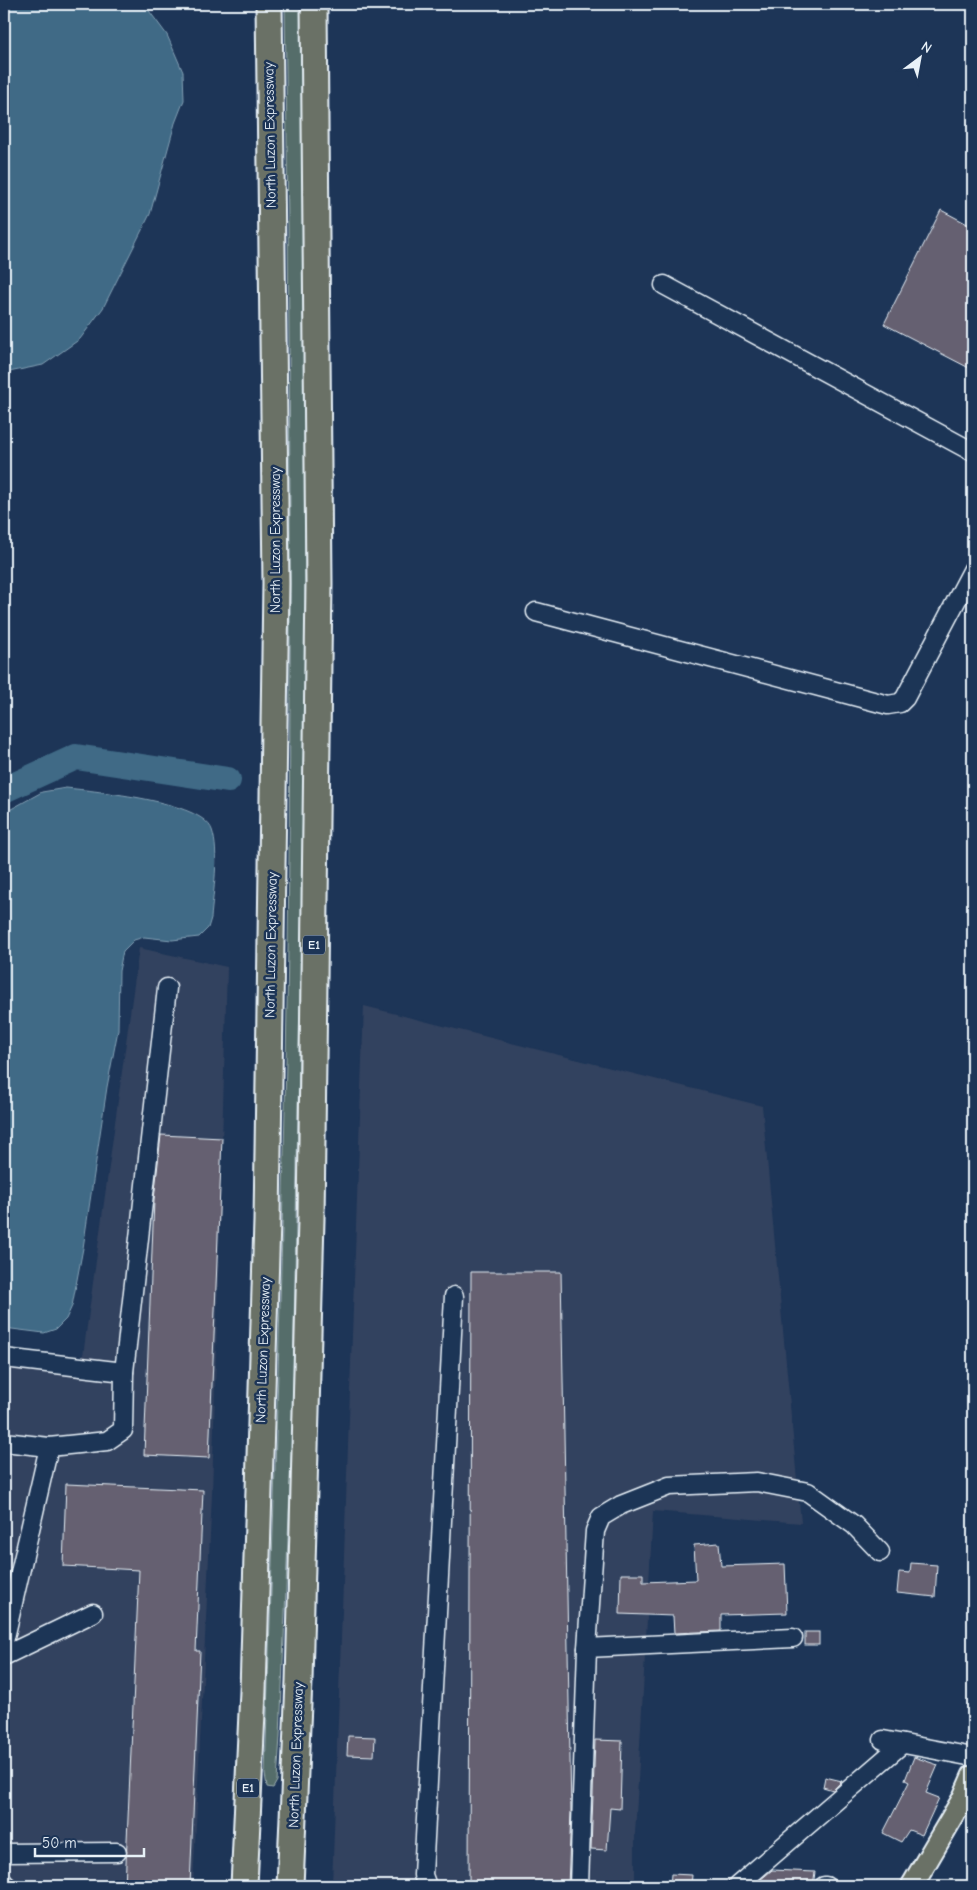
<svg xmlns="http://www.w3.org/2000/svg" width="977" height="1890" font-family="'Comic Neue',sans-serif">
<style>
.built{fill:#33425f}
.green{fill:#546d6a;stroke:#9eafb1}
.water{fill:#3f6a86;stroke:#83a0b4}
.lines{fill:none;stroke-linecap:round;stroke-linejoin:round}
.river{stroke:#3f6a86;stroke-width:26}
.building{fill:#656171;stroke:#e8f1f8}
.minor-casing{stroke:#e8f1f8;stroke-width:21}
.major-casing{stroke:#e8f1f8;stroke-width:25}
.highway-casing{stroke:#e8f1f8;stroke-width:29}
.minor{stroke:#1d3557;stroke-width:18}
.major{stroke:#6a7166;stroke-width:21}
.highway{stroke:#6a7166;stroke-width:25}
.labels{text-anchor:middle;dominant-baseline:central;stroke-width:5;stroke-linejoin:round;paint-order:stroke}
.shield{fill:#1d3557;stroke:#abb9c8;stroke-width:1}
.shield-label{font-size:12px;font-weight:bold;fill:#e8f1f8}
.street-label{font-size:14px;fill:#e8f1f8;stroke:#1d3557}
</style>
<rect width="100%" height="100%" fill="#1d3557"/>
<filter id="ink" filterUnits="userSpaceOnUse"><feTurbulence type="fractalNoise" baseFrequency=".02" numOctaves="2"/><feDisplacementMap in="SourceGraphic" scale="10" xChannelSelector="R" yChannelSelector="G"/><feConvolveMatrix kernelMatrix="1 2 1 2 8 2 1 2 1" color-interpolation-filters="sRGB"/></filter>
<g filter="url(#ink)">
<g class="built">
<path d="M139,948L227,967L212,1494L193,1886H4V1355L82,1363Z"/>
<path d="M364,1006L762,1106L801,1523L653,1511L635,1834V1886H332Z"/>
</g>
<path class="green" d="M285,4H303L305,412V727L292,1438L280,1737L277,1781L273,1788L267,1787L265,1774C274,1499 284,1223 288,947C292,633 290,318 285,4Z"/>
<g class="water">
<path d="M4,4H144L167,35L183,72L184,100L175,123L150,214L103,308L80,339L43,365L4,373Z"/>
<path d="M66,788C95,791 202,801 212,830C220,853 213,893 211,918L208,928L199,937L172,940L144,937L134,940L123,951L119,971L118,1030L107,1087L83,1248L72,1306L66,1319L56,1329L44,1333L4,1328V813L42,792Z"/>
</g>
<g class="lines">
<path class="river" d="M4,790L76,757L228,780"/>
</g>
<g class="building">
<path d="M941,210L973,227V370L884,324Z"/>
<path d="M161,1135L222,1138L209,1458L144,1455L154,1200Z"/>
<path d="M471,1272H561L571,1812L568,1886H469Z"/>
<path d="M66,1484L203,1490L196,1651H200L190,1886H125L139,1570L63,1566Z"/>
<path d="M719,1543L721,1566L785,1564L787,1613L721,1615V1631L674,1633L673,1616L620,1614L621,1574H643V1582L696,1580L694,1545Z"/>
<path d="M911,1563L937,1565L935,1597L897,1593L899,1572L910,1573Z"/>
<rect x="805" y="1632" width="14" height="13"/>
<path d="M348,1736L375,1737L374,1756L347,1755Z"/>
<path d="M595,1740L622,1741L620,1809L610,1808L607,1850L591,1849Z"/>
<path d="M914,1757L938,1765L926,1793L939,1798L922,1835L909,1830L901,1842L883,1833L909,1782L905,1780Z"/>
<path d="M825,1777L842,1781L833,1790L823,1787Z"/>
<path d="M772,1870L815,1872L813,1886H753Z"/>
<path d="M671,1874L692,1875L691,1886H670Z"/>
</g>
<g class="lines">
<g class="minor-casing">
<g id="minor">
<path d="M664,285L973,452"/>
<path d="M536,612L888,705L900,703L905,698L973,569"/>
<path d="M4,1358L124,1372"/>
<path d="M4,1442L49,1447"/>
<path d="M4,1642L49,1447L107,1441L123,1430L124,1372L167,988"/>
<path d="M587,1648L793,1638"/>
<path d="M4,1656L93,1613"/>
<path d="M883,1740L973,1757"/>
<path d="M4,1853L117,1852"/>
<path d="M4,1883L7,1886"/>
<path d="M427,1886L423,1875L454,1296"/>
<path d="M579,1886L587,1648L595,1531L601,1517L621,1505L669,1486L757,1482L808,1492L854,1525L880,1552"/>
<path d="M737,1886L902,1744"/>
<path d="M824,1886H826"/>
</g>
</g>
<g class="major-casing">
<path id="major" d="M912,1886L963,1799L973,1776"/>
</g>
<g class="highway-casing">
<g id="highway">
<path d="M244,1886L253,1691L267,1221L276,583L269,4"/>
<path d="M290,1886L299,1681L311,1219L319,583L314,4"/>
</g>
</g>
<use href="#minor" class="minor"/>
<use href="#major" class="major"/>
<use href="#highway" class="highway"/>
</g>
</g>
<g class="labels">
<g class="shield">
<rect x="303" y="935.5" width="22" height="19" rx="4"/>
<rect x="237" y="1778.5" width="22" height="19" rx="4"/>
</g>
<g class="shield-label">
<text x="314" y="945">E1</text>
<text x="248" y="1788">E1</text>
</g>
<g class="street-label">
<text transform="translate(270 135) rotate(-91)">North Luzon Expressway</text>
<text transform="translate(275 540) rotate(-90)">North Luzon Expressway</text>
<text transform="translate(271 945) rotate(-89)">North Luzon Expressway</text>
<text transform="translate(263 1350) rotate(-88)">North Luzon Expressway</text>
<text transform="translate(296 1755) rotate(-88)">North Luzon Expressway</text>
</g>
</g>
<rect width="977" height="1890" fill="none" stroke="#1d3557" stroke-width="20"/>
<rect x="10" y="10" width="957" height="1870" fill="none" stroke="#e8f1f8" stroke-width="2" filter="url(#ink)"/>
<g transform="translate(920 58) rotate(32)" stroke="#1d3557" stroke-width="4" paint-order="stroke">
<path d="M0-4L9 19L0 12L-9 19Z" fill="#e8f1f8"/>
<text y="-8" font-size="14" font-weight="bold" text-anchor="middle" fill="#e8f1f8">N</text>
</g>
<path d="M35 1848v8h109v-8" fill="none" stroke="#e8f1f8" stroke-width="2.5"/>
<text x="42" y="1848" font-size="15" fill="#e8f1f8" stroke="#1d3557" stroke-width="4" paint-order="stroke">50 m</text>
</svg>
